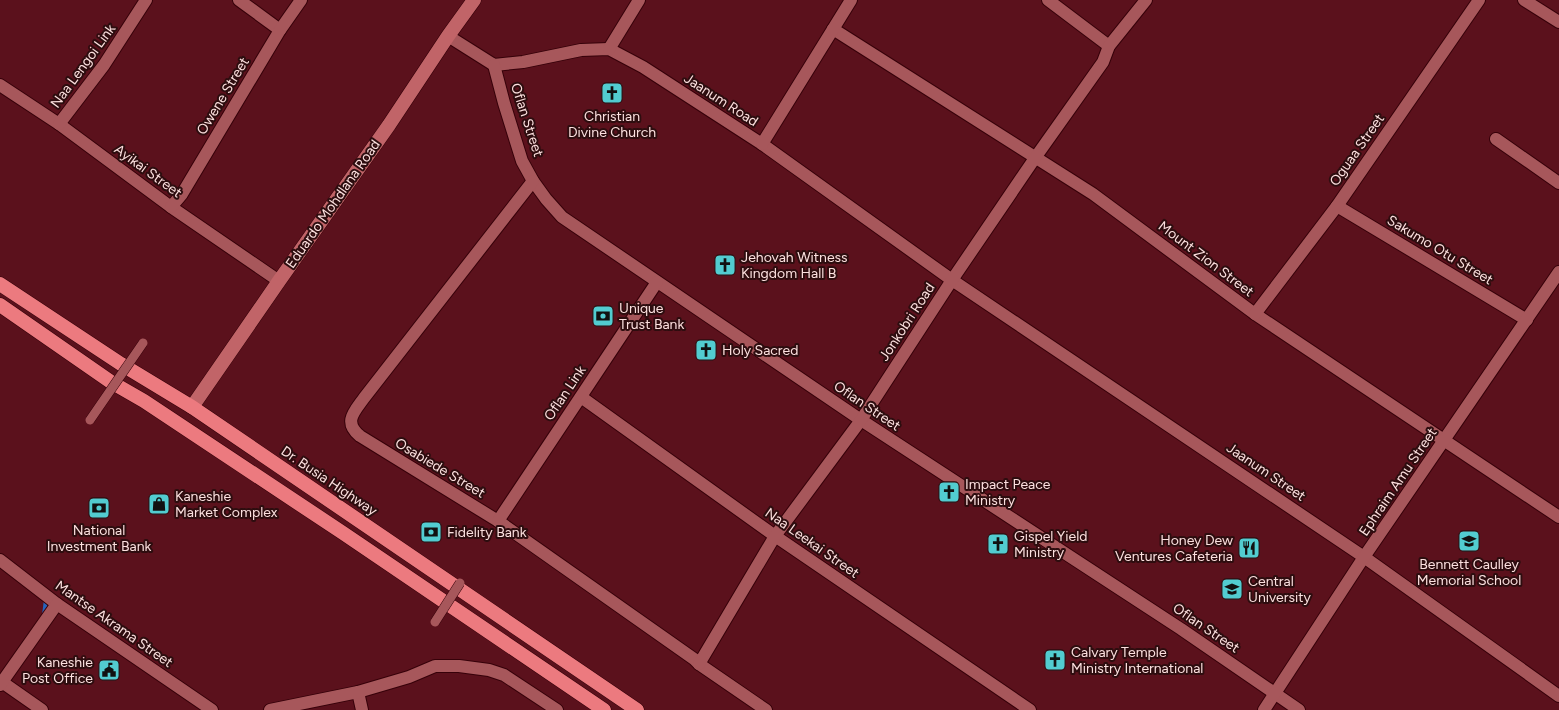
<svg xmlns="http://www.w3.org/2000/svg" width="1559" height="710" font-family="Figtree,sans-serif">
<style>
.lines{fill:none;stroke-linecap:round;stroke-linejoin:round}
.stream{stroke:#2563bd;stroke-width:4}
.minor-casing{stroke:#360109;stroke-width:14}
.secondary-casing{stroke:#360109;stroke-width:15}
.trunk-casing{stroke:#360109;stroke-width:15}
.minor{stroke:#a7575b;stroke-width:12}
.secondary{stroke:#c16468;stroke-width:14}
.trunk{stroke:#ec7a7f;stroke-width:14}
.pedestrian-bridge-casing{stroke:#360109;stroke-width:10;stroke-linecap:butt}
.pedestrian-bridge{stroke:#a7575b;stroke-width:9}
.labels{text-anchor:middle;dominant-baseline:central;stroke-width:4;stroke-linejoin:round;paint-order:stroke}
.street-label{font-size:14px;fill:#fce0df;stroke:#2d0d0f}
.poi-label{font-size:14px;fill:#fce0df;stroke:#2d0d0f;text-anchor:start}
</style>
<rect width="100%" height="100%" fill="#5b111c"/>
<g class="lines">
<path class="stream" d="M44,615L46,599"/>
<g class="minor-casing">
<g id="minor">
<path d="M239,0L280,30"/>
<path d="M1048,0L1109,46"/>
<path d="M1524,0L1559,22"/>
<path d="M833,29L1093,194L1255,314L1559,517"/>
<path d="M448,36L494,65L523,62L581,50L609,49L643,67L762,144L952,280L1364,557L1559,696"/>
<path d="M609,49L639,0"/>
<path d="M494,65L504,103L522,161L533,181L546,199L562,217L861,420L1181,629L1299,710"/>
<path d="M0,85L59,124L171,207L279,281"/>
<path d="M59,124L104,65L146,0"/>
<path d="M1496,139L1559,183"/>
<path d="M762,144L851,0"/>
<path d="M533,181L364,398C354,412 343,422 360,436L498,521L694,659L699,664L766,710"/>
<path d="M1337,206L1527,320"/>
<path d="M171,207L182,194L280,30L301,0"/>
<path d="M1255,314L1337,206L1479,0"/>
<path d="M581,397L775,536L1030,710"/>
<path d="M498,521L657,282"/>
<path d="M0,560L57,604L212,710"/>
<path d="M699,664L775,536L861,420L952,280L1035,158L1103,62L1109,46L1146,0"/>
<path d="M2,682L42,710"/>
<path d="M0,685L57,604"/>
<path d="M358,692L362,710"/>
<path d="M270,710L358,692L409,677L435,666H459L489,670L504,675L557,710"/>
<path d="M1264,710L1364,557L1559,272"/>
</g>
</g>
<g class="secondary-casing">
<path id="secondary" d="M192,407L279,281L389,125L448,36L474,0"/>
</g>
<g class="trunk-casing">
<g id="trunk">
<path d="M0,284L121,364L192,407L637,710"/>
<path d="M0,305L111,382L144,401L343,533L604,710"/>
</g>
</g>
<use href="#minor" class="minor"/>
<use href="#secondary" class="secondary"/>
<use href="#trunk" class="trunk"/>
<g class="pedestrian-bridge-casing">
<g id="pedestrian-bridge">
<path d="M90,420L143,343"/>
<path d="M435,622L460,583"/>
</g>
</g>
<use href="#pedestrian-bridge" class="pedestrian-bridge"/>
</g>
<defs>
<g id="church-square" transform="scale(1.125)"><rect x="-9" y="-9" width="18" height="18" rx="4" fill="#52ccd0" stroke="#2d0d0f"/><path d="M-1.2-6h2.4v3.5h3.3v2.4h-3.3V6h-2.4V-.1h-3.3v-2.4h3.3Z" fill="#111"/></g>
<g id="bank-square" transform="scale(1.125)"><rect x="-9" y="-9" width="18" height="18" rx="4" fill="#52ccd0" stroke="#2d0d0f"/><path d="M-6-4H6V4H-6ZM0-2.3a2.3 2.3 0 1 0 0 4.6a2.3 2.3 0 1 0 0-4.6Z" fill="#111"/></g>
<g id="shop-square" transform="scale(1.125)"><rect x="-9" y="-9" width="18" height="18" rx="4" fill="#52ccd0" stroke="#2d0d0f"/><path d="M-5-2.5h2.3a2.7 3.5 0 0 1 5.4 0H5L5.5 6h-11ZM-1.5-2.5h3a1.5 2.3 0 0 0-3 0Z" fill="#111"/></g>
<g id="school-square" transform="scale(1.125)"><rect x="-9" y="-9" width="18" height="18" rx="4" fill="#52ccd0" stroke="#2d0d0f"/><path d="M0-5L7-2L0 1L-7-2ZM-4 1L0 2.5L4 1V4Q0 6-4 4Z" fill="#111"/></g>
<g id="restaurant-square" transform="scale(1.125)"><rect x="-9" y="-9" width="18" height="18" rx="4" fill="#52ccd0" stroke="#2d0d0f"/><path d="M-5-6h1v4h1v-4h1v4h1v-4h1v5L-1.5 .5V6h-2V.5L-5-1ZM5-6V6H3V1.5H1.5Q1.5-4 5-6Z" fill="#111"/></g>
<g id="university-square" transform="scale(1.125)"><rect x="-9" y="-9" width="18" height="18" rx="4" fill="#52ccd0" stroke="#2d0d0f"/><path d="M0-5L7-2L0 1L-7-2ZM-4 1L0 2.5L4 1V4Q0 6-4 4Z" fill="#111"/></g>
<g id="civic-square" transform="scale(1.125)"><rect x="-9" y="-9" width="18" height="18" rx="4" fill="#52ccd0" stroke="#2d0d0f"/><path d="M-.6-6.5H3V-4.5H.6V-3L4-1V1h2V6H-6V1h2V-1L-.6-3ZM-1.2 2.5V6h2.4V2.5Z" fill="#111"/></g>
</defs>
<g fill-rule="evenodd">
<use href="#church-square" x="612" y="93"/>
<use href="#church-square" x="725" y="265"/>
<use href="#bank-square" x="603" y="316"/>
<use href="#church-square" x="706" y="350"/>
<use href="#church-square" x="949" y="492"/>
<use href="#shop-square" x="159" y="504"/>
<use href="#bank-square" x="99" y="508"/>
<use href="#bank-square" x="431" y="532"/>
<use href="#school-square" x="1469" y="541"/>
<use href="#church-square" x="998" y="544"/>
<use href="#restaurant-square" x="1249" y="548"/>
<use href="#university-square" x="1232" y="589"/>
<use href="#church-square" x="1055" y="660"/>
<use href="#civic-square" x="109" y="670"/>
</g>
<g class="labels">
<g class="street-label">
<text transform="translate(83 66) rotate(-54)">Naa Lengoi Link</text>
<text transform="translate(223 96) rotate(-59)">Owene Street</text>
<text transform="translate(721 100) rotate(33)">Jaanum Road</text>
<text transform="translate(527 120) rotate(72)">Oflan Street</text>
<text transform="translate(1357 150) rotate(-55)">Oguaa Street</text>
<text transform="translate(148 171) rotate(36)">Ayikai Street</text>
<text transform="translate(333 204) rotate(-55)">Eduardo Mohdlana Road</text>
<text transform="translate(1440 250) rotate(31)">Sakumo Otu Street</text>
<text transform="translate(1206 259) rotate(37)">Mount Zion Street</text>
<text transform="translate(907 322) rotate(-57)">Jonkobri Road</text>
<text transform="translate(565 393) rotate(-56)">Oflan Link</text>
<text transform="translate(867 406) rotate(34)">Oflan Street</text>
<text transform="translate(440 468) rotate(31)">Osabiede Street</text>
<text transform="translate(1266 472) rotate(34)">Jaanum Street</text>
<text transform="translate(329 481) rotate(34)">Dr. Busia Highway</text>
<text transform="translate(1398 482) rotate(-56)">Ephraim Amu Street</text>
<text transform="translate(812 543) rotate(35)">Naa Leekai Street</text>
<text transform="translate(114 624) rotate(35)">Mantse Akrama Street</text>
<text transform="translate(1206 628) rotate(34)">Oflan Street</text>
</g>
<g class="poi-label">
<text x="612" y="116" text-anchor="middle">Christian<tspan x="612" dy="16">Divine Church</tspan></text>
<text x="741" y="257">Jehovah Witness<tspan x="741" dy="16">Kingdom Hall B</tspan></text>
<text x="619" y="308">Unique<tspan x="619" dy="16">Trust Bank</tspan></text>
<text x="722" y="350">Holy Sacred</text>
<text x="965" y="484">Impact Peace<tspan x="965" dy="16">Ministry</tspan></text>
<text x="175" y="496">Kaneshie<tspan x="175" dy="16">Market Complex</tspan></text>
<text x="99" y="530" text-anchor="middle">National<tspan x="99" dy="16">Investment Bank</tspan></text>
<text x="447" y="532">Fidelity Bank</text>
<text x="1014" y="536">Gispel Yield<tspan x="1014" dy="16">Ministry</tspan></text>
<text x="1233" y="540" text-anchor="end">Honey Dew<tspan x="1233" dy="16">Ventures Cafeteria</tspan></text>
<text x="1469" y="564" text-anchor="middle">Bennett Caulley<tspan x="1469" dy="16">Memorial School</tspan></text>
<text x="1248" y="581">Central<tspan x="1248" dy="16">University</tspan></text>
<text x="1071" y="652">Calvary Temple<tspan x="1071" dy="16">Ministry International</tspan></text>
<text x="93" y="662" text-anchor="end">Kaneshie<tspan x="93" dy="16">Post Office</tspan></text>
</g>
</g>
</svg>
